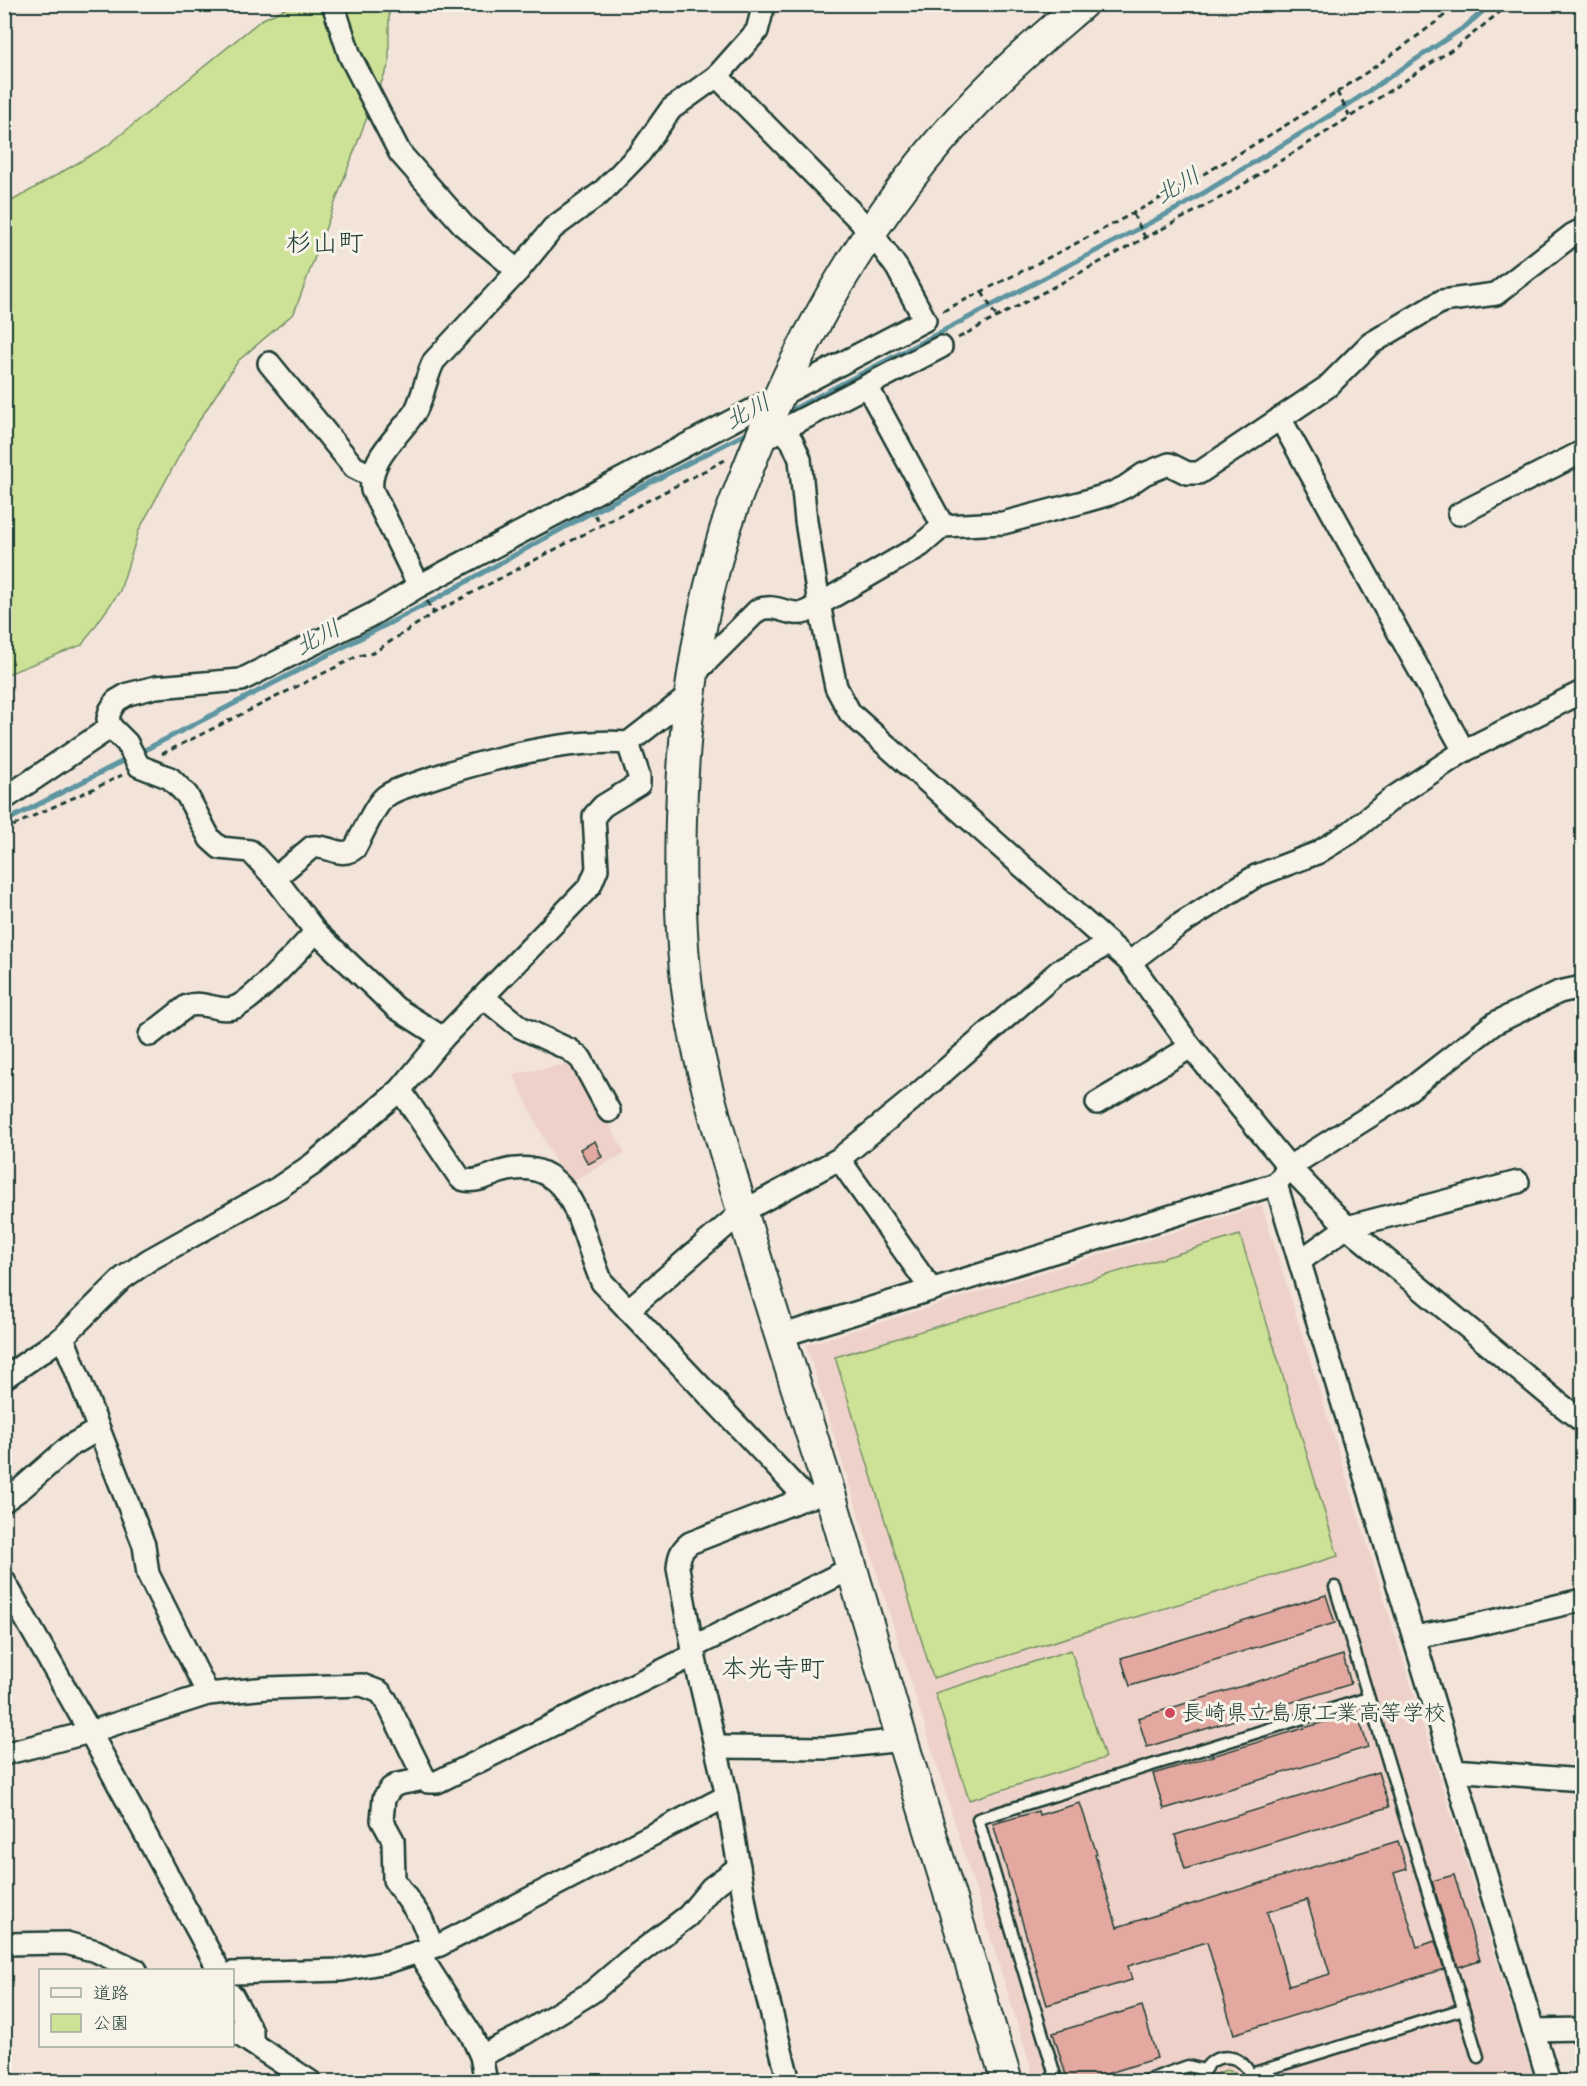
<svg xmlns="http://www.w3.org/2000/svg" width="1587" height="2086" font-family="'Architects Daughter','Klee One',sans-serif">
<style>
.built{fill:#eed2c9}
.green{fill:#cde297;stroke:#769066;stroke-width:1.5}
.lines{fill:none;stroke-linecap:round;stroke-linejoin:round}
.stream{stroke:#5d95a0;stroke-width:5}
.building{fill:#e3a9a0;stroke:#1f3d34;stroke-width:1.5;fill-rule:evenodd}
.lane-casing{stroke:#1f3d34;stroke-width:15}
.street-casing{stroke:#1f3d34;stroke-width:26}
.secondary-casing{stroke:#1f3d34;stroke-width:34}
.path{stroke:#1f3d34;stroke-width:3;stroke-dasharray:6 4.5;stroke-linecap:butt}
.lane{stroke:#f7f3e8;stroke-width:10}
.street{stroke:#f7f3e8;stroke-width:21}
.secondary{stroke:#f7f3e8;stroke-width:30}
.poi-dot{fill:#d1495b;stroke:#f7f3e8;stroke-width:2}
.labels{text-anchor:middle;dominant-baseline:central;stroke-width:6;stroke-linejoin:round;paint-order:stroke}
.poi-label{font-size:22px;fill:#1f3d34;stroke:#f7f3e8;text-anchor:start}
.water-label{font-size:24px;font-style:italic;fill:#345a58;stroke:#f7f3e8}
.quarter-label{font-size:26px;fill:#1f3d34;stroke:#f7f3e8}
</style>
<rect width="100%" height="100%" fill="#f3e4da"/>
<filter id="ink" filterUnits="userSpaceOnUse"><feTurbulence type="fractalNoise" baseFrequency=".0167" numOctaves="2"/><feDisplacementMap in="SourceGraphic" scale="12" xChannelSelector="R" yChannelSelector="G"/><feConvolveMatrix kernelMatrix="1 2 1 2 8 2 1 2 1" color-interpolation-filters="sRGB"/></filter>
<g filter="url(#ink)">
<g class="built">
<path d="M576,1062L625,1153L566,1185L513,1074Z"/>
<path d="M1262,1205L1534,2081H1035L806,1345Z"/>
</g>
<g class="green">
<path d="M293,5H389V64L364,125L294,313L238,361L195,427L139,530L120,591L82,645L5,675V205L107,146L261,20Z"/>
<path d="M1240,1235L1338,1556L933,1678L835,1357Z"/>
<path d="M1071,1650L1105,1758L969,1800L935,1693Z"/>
<path d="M1226,2070L1234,2072L1240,2081H1214L1218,2073Z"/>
</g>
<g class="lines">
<g class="stream">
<path d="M782,415L1184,205L1352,102L1466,26L1491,4"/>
<path d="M137,754L430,602L585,516L753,430"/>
<path d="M4,822L129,758"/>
</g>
</g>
<g class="building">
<path d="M595,1141L602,1157L588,1164L580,1149Z"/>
<path d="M1326,1595L1335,1623L1130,1686L1121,1658Z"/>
<path d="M1343,1655L1351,1684L1147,1747L1138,1718Z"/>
<path d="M1357,1712L1368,1747L1164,1809L1153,1774Z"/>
<path d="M1378,1772L1389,1807L1185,1869L1175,1835Z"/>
<path d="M1080,1803L1097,1854L1095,1855L1117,1927L1398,1841L1407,1869L1394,1873L1417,1947L1435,1941L1444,1969L1234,2034L1207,1942L1128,1966L1132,1980L1047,2005L993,1824L1038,1811L1039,1815ZM1307,1900L1330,1974L1289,1986L1267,1912Z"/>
<path d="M1454,1875L1480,1960L1458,1967L1432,1881Z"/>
<path d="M1142,2006L1157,2058L1081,2082H1068L1053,2033Z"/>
</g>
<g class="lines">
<g class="lane-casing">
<g id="lane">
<path d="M1335,1587L1478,2057"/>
<path d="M1251,2074L1463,2009"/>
<path d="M1057,2082L978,1819L1368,1698"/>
<path d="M1142,2082L1188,2066L1204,2070"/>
<path d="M1201,2082C1204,2049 1247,2049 1252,2082"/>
</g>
</g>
<g class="street-casing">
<g id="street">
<path d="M333,4L350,56L400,153L465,227L518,271"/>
<path d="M269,363L354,467L372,476"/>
<path d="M867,386L943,526"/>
<path d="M1280,418L1464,751"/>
<path d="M783,430L792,441L800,459L806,521L819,604L836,687L850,713L1130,962L1191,1047L1289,1167L1347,1227L1556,1401L1582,1421"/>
<path d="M770,436L941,347"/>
<path d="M1459,514L1582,452"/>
<path d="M419,586L372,490C368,458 401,435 416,410C424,394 426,376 434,361L518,271L553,228L602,192L640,153L671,109L717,76L757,31L764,4"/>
<path d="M693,675L758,610C777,602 789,618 806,612L920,546L943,526L1003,523L1079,503L1110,494L1125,487L1144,474L1169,464L1187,473H1199L1327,387L1370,344L1442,301L1496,294L1572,235L1582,230"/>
<path d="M4,799L111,727"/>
<path d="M275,878L312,847C328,844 341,860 355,848C363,834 374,805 386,796C395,789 409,786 420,782C480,761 565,738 628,743L690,695"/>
<path d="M1130,962L1179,925L1256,876L1317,853L1351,832L1394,797L1464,751L1582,692"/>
<path d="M484,998L520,1027L570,1050L581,1059L609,1111"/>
<path d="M150,1035L187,1006C203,1000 217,1012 233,1008C252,1003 300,948 316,932"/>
<path d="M443,1038L396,1008L316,932L275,878L250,851L220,848L210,839L187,795L170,778L139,766L127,743L111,727L108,719L110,711L116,701L128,694L156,687L241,680L373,614L419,586L779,396L925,320L897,268L871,232L717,76"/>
<path d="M400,1090L460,1178C472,1185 488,1176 500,1172C575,1150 580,1235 602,1282L806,1498"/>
<path d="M1097,1103L1191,1047"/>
<path d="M839,1159L931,1289"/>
<path d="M1276,1184L1549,2082"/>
<path d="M1300,1261L1347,1227L1518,1182"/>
<path d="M628,1310L742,1212L839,1159L910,1101L1059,971L1108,944"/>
<path d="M780,1336L1276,1184L1289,1167L1397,1099L1495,1023L1559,992L1582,987"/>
<path d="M63,1337L144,1545L148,1574L208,1694"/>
<path d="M4,1378L63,1337L123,1278L149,1260L278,1188L313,1164L400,1090L443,1038L590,886L597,869L594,816L603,806L639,784V776L628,743"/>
<path d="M4,1501L22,1488L70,1446L99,1429"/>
<path d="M4,1581L90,1732L219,1970"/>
<path d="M1414,1637L1467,1627L1582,1600"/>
<path d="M693,1647L852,1568"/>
<path d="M716,1747L828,1748L902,1740"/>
<path d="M4,1754L90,1732L208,1694L267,1688L362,1685L380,1692L386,1700L425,1779L428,1782H437L694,1655"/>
<path d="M1454,1770L1582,1780"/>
<path d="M425,1779L398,1784L391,1788L384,1798L382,1820L393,1840L394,1880L421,1918L433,1947"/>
<path d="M4,1944L66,1943L96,1951L136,1970"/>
<path d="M418,1952L471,2034L481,2056L486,2082"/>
<path d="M232,1973L342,1970L387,1962L440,1945L727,1796"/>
<path d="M232,1995L252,2032V2043"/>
<path d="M232,2030L311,2082"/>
<path d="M1533,2030L1582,2029"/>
<path d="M481,2056L524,2034L592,1992L627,1962L688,1916L711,1888L739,1867"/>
<path d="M789,2082L748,1921L727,1796L694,1655L678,1568C679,1556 681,1550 690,1543L806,1498L830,1494"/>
</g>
</g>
<g class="secondary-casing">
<path id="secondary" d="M1007,2082C972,1966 936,1852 901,1736C876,1653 853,1570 828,1487C799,1394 768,1301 741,1207C723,1145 704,1084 692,1021C680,955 679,886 681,819C683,721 697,623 725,530C732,508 741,487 749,466C805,324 887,187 997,80C1024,53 1053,29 1082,4"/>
</g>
<g class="path">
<path d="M1337,92L1350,117"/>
<path d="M1133,214L1146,239"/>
<path d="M982,292L997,318"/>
<path d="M943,311C1121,222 1302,129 1459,4"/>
<path d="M958,338L1231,192L1350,117L1460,44L1510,4"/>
<path d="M595,515L601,527"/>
<path d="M427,601L434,613"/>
<path d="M162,754L358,656L373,653L434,613L725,460"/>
<path d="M4,831C42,810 83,795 122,775"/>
</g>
<use href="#lane" class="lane"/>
<use href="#street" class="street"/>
<use href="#secondary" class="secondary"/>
</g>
</g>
<circle class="poi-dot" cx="1170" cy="1713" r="6"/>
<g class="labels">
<g class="poi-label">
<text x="1182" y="1713">長崎県立島原工業高等学校</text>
</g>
<g class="water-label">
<text transform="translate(1178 186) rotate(-30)">北川</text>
<text transform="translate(748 412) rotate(-28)">北川</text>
<text transform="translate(318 638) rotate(-28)">北川</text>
</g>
<g class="quarter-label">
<text x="325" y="243">杉山町</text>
<text x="773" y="1669">本光寺町</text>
</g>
</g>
<rect width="1587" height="2086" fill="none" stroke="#f7f3e8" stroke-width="24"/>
<rect x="12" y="12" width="1563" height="2062" fill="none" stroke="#1f3d34" stroke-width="2" filter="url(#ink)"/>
<rect x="39" y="1969" width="195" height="78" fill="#f7f3e8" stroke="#a1aaa0" stroke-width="1.5"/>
<rect x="51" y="1988" width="30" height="9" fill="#f7f3e8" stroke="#a1aaa0" stroke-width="1.5"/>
<text x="93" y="1999" font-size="18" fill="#1f3d34">道路</text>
<rect x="51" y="2014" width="30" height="18" fill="#cde297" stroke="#a1aaa0" stroke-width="1.5"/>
<text x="93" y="2029" font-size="18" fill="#1f3d34">公園</text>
</svg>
